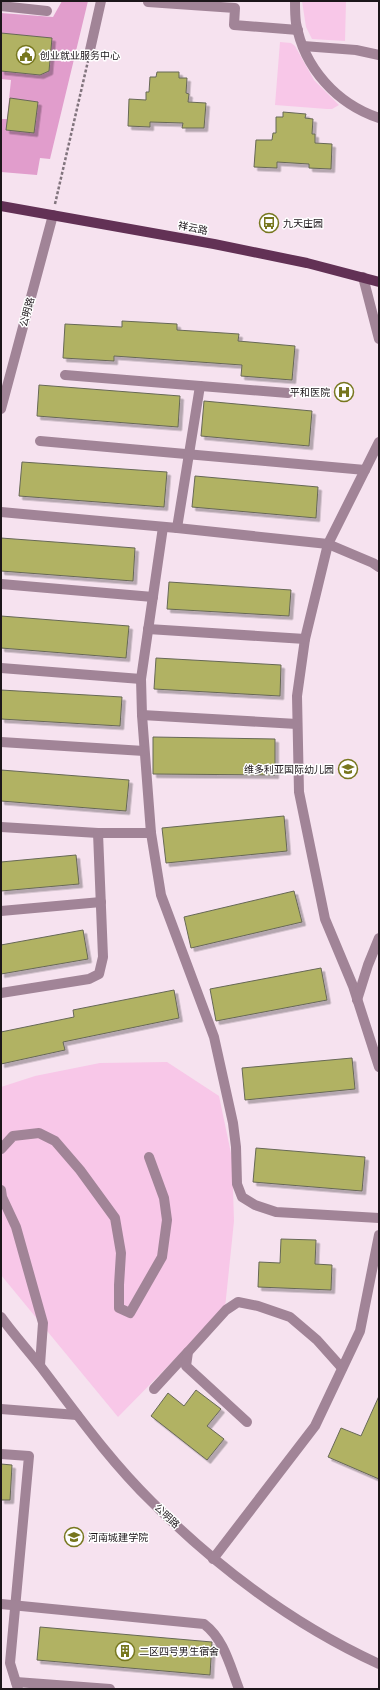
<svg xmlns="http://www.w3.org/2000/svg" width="380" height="1690" font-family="'IBM Plex Serif','Noto Sans SC',serif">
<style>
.green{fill:#f8c7e8}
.forest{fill:#e19dcc}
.building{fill:#b1b264;stroke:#676856;filter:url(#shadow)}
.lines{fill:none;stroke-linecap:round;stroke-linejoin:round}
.path{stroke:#81747d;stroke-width:2.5;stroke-dasharray:3 2;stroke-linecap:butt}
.minor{stroke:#a18497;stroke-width:10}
.major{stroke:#623155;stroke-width:10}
.labels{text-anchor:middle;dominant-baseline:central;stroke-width:3;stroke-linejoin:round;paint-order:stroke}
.poi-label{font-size:10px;fill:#1c161a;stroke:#fff;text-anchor:start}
.street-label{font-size:10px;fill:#1c161a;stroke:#fff}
</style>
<defs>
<filter id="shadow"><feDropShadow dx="3.5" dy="3.5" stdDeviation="0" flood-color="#0004"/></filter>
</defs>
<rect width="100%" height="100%" fill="#f6e2ef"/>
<g class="green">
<path d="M302,1H346L345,41L312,39L306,27Z"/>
<path d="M280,42L291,43L295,46L314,80L339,105L332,109H327L275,105Z"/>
<path d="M167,1062L219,1096L232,1158L234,1221L225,1308L118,1417L1,1275V1087L35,1076L100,1063Z"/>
</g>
<path class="forest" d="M62,1H88L50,159L40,158L37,175L1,172V119H7L11,80L1,79V71L40,75L49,71L1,33V13L53,17Z"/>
<g class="building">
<path d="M1,33L52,38L49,71L40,75L1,71Z"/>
<path d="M157,72H179V78H187L186,93L189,94L188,102L206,103L204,128H182L183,123L150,122V127L128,126L129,99L146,100V92H149L150,77H156Z"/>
<path d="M10,98L38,102L34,133L6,130Z"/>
<path d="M283,112L306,114L305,118L313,119L312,134H315V143L332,144L331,169L309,168V164L277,162V168L254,167L256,140H272L273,133H276V117H283Z"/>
<path d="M122,321L177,324V330L239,334L238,341L295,346L292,380L241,376L242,365L114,356V361L63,358L65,324L122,327Z"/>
<path d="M39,385L180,396L178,427L37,416Z"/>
<path d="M204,401L312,411L309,446L201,436Z"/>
<path d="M22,462L167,472L164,507L19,496Z"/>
<path d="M195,476L318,487L316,518L192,507Z"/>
<path d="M1,538L135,548L133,581L1,571Z"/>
<path d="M169,582L291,590L289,616L167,609Z"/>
<path d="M1,616L129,626L126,658L1,648Z"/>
<path d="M156,658L281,665L280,696L154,689Z"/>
<path d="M1,690L122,697L120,726L1,719Z"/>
<path d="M153,737L275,739V775L153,774Z"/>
<path d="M1,770L129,780L126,811L1,801Z"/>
<path d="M284,816L287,851L166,863L162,828Z"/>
<path d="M76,855L79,884L1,891V862Z"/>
<path d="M294,891L302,922L191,948L184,917Z"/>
<path d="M83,930L88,959L1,974V945Z"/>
<path d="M321,968L327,1000L216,1021L210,989Z"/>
<path d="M174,990L179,1018L63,1042L65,1050L1,1064V1032L74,1017L73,1010Z"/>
<path d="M352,1058L355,1089L245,1100L242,1068Z"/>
<path d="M256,1148L365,1157L362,1191L253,1182Z"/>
<path d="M281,1239L316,1240L315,1264L332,1265L331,1290L258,1287L259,1262L280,1263Z"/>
<path d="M196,1390L221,1409L207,1426L224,1439L207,1460L151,1416L168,1393L184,1406Z"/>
<path d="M379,1396V1479L328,1457L341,1428L361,1436Z"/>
<path d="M1,1464L12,1465L10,1500H1Z"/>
<path d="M40,1627L212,1642L210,1675L37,1660Z"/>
</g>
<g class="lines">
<path class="path" d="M55,204L88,61"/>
<g class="minor">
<path d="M295,1C295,8 295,16 296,23C304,68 337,104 379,118"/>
<path d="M148,2L235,8L234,25L298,30"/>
<path d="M1,6L47,11"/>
<path d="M303,46L356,50L379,55"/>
<path d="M90,50L101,1"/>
<path d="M363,277L379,339"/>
<path d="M65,375L288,393"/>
<path d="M1,409L53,215"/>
<path d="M40,441L365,470"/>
<path d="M379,442L328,544L305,639L297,696L299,792L325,919L353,986L379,1067"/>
<path d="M1,512L177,528L328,544L373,563L379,567"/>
<path d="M163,527L141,679L142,715L151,833L161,895L214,1037L233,1123L236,1147L237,1184L242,1197L255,1205L276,1212L379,1218"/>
<path d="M177,528L200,386"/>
<path d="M1,584L153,597"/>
<path d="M148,629L305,639"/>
<path d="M1,668L141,679"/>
<path d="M142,715L297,724"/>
<path d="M1,742L144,751"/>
<path d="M1,827L98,833H151"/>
<path d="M1,911L101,902"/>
<path d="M1,993L89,979L99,974L103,957L98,833"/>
<path d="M357,1000L368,965L379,938"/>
<path d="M1,1149L13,1136L39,1133L55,1141L80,1170L115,1218L121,1253L119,1285V1308L130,1313L162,1257L167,1220L164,1198L149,1157"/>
<path d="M1,1190L2,1197L16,1227L43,1323L40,1365"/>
<path d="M1,1317C13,1334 28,1350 41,1367C76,1413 110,1461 152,1502C218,1568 294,1625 379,1664"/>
<path d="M154,1389L188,1352"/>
<path d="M1,1409L77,1415"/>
<path d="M247,1422L186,1366L188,1352L226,1310L238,1302L258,1306L290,1317L317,1340L342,1368"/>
<path d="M1,1454L29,1456L10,1663L18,1689"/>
<path d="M213,1559L315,1426L360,1331L379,1235"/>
<path d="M1,1604L204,1624C224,1639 230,1666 239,1689"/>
<path d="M16,1682L110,1689"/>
</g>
<path class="major" d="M1,206L214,244L307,263L379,282"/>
</g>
<defs>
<g id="civic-ring" transform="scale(1)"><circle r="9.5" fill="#fff" stroke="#77771e" stroke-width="1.5"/><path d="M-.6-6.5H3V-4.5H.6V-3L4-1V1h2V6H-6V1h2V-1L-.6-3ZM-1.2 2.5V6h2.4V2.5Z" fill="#77771e"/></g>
<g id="bus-ring" transform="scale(1)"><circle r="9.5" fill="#fff" stroke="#77771e" stroke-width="1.5"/><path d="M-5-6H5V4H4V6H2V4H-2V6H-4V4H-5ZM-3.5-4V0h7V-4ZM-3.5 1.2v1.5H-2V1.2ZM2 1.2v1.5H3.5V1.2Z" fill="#77771e"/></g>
<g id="hospital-ring" transform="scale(1)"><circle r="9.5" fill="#fff" stroke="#77771e" stroke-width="1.5"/><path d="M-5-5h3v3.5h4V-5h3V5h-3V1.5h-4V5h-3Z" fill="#77771e"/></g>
<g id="school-ring" transform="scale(1)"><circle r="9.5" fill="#fff" stroke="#77771e" stroke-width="1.5"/><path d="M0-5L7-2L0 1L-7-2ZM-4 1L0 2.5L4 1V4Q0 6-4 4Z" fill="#77771e"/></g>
<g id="university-ring" transform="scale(1)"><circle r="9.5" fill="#fff" stroke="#77771e" stroke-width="1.5"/><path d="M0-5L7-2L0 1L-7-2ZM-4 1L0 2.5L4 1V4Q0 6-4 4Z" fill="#77771e"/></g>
<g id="building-ring" transform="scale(1)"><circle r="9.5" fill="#fff" stroke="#77771e" stroke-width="1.5"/><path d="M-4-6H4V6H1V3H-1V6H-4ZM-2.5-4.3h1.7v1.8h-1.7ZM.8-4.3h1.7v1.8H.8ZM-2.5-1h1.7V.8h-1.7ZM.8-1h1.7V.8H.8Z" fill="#77771e"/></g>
</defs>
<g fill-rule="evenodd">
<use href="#civic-ring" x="26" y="55"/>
<use href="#bus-ring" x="269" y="223"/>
<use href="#hospital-ring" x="344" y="392"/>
<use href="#school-ring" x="348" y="769"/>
<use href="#university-ring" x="74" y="1537"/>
<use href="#building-ring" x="125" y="1651"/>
</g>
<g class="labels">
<g class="poi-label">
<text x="40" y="55">创业就业服务中心</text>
<text x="283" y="223">九天庄园</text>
<text x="330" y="392" text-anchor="end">平和医院</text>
<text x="334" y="769" text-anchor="end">维多利亚国际幼儿园</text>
<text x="88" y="1537">河南城建学院</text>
<text x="139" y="1651">二区四号男生宿舍</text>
</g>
<g class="street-label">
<text transform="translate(193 228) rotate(11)">祥云路</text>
<text transform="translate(27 312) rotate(-75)">公明路</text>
<text transform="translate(167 1516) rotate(43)">公明路</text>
</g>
</g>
<rect width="380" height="1690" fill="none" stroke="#1c161a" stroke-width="4"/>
</svg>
